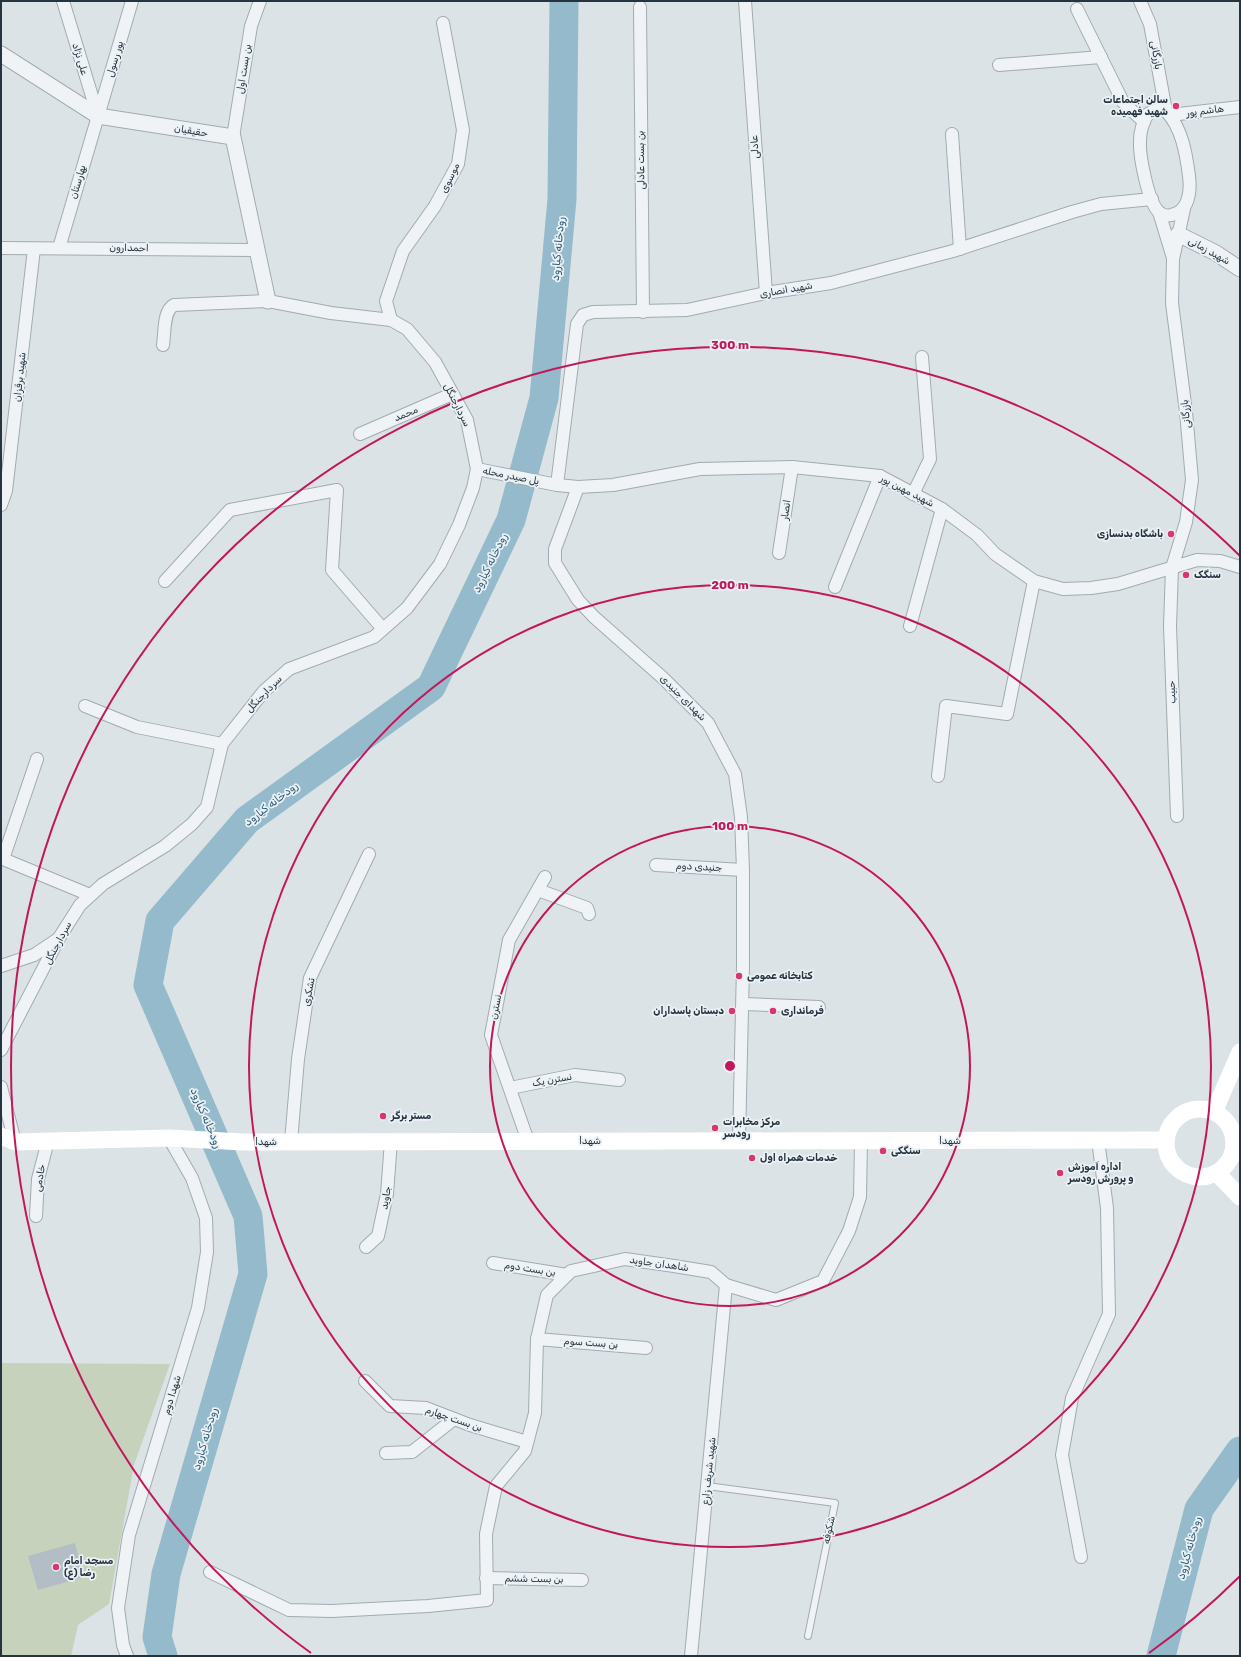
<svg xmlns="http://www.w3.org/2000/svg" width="1241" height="1657" font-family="Rubik,Cairo,sans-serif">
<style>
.green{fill:#c6d2bc}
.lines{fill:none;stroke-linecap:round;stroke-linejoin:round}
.river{stroke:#94bacb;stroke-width:29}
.building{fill:#b3bdc5}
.service-casing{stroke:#a1abb1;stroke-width:8}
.minor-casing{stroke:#a1abb1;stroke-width:14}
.tertiary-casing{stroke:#a1abb1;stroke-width:17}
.service{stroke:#eff3f6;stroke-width:6}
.minor{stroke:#eff3f6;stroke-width:12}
.tertiary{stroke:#eff3f6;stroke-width:15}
.secondary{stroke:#fff;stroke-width:17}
.ring{fill:none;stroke:#c2185b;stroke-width:2}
.poi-dot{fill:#d8366f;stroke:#ebf1f5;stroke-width:1.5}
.labels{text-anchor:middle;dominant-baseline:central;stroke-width:3.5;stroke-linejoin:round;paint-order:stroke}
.street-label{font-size:10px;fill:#25343f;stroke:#ebf1f5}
.poi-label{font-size:10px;font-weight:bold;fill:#25343f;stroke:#ebf1f5;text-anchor:start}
.water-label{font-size:11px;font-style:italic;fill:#2c5c75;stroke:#ebf1f5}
.centre{fill:#c2185b;stroke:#ebf1f5;stroke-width:2}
.ring-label{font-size:12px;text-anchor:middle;font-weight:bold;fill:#c2185b;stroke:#ebf1f5;stroke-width:3.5;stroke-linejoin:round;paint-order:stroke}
</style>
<rect width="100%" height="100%" fill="#dce3e7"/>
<path class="green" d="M1,1363L170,1364L134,1465L109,1604L78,1625L71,1656H1Z"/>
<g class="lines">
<g class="river">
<path d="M163,1656L157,1637L166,1574L253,1274L248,1216L148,985L160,921L247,820L431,687L511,520L544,398L562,199L564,1"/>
<path d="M1161,1656L1199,1509L1240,1451"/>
</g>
</g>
<path class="building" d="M75,1543L84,1577L38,1590L28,1556Z"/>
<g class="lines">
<g class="service-casing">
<path id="service" d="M707,1486L835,1503L808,1636"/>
</g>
<g class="minor-casing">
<g id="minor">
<path d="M63,1L98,116"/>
<path d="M745,1L766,293"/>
<path d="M1140,1L1150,24L1166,111"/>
<path d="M640,7L643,312"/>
<path d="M1077,9L1123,102L1144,122"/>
<path d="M999,65L1101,57"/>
<path d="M1159,109L1166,111C1182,128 1186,153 1189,176C1191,191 1189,212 1171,215C1167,216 1163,215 1160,213C1148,204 1139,155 1140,140C1140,132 1143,121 1148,114C1150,112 1155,111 1159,109Z"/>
<path d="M1170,115L1240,107"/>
<path d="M952,134L960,249"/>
<path d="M233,137L251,26L260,1"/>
<path d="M1159,212L1173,258"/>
<path d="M1,248L257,250"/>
<path d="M59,248L132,1"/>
<path d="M391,320L386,301L403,251L435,206L458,164L463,130L443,23"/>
<path d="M360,434L452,394"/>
<path d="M477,469L557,485L578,487L613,485L700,469L792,467L880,476L942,509L977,535L995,554L1034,581L1063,589L1091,588L1118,584L1197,560L1220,561L1240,567"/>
<path d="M557,485L577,324L583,315L593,312L687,310L766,293L831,283L953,251L1072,212L1101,204L1152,199"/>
<path d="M578,487L555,549V563L578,600L594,617L663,678L708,723L735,774L741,817L743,870V966L739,1140"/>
<path d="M913,494L930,459L922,357"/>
<path d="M1,505L6,491L34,249"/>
<path d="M779,553L792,467"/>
<path d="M165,581L230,510L337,490L332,570L383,629"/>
<path d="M835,587L880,476"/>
<path d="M910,626L942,509"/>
<path d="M85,706L137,727L222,744"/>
<path d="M37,759L3,859L90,895"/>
<path d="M938,776L946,706L1007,714L1034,581"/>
<path d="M1177,816L1170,626L1172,568L1186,522L1192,480L1186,412L1172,303L1173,259L1184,209"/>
<path d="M656,865L743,870"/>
<path d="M538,890L587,908L589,914"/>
<path d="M1,966L34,955L58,939"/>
<path d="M743,1004L819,1007"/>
<path d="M1,1050L59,938L80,905L103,884L165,846L192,824L207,807L222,744L264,691L289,669L374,637L407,608L440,564L459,525L473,488L477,469L467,420L435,362L407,329L391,320L331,313L268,301L174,305C163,311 165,332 163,345"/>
<path d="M1,1087L15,1142"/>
<path d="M510,1088L575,1075L619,1080"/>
<path d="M528,1141L491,1035L509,940L545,877"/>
<path d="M291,1142L298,1059L310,978L369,854"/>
<path d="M36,1216L38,1179L48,1141"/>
<path d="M366,1247L378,1236L387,1194L391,1141"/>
<path d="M493,1263L567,1275"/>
<path d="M537,1339L646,1348"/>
<path d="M365,1381L390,1406L426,1408L470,1425L527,1442"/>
<path d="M386,1453L412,1452L454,1419"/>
<path d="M1081,1557L1062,1455L1072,1398L1109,1314L1107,1208L1098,1140"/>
<path d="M210,1572L289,1610L332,1611L428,1606L487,1600L486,1534L496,1486L525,1451L535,1413L537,1339L547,1295L571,1271L625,1259L674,1266L711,1272L726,1285L776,1300L823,1281L849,1231L860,1197L861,1141"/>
<path d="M486,1578L582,1580"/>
<path d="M127,1656L123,1645L118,1608L129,1535L198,1308L207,1252L206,1218L192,1178L169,1138"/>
<path d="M691,1656L726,1285"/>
</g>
</g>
<g class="tertiary-casing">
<g id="tertiary">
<path d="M1,54L98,116L233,137L268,301"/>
<path d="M1178,234L1216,253L1240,269"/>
</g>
</g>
<use href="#service" class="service"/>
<use href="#minor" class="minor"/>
<use href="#tertiary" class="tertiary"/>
<g class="secondary">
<circle cx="1200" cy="1143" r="34"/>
<path d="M1214,1112L1240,1052"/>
<path d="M1,1136L15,1142L169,1138L243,1142L1166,1140"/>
<path d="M1217,1173L1240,1197"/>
</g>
</g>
<g class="ring">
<circle cx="730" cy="1066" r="240"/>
<circle cx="730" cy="1066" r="481"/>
<path d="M1240 1576A721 721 0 0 1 1149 1653M311 1653A721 721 0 1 1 1240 556"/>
</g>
<g class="poi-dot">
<circle cx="1176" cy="106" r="4"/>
<circle cx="1171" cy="534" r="4"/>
<circle cx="1186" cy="575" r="4"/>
<circle cx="739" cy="976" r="4"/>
<circle cx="732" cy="1011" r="4"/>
<circle cx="773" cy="1011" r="4"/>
<circle cx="383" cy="1116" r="4"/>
<circle cx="715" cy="1128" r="4"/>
<circle cx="883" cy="1151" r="4"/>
<circle cx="752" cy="1158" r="4"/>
<circle cx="1060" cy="1173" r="4"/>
<circle cx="56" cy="1567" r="4"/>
</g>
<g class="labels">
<g class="street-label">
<text transform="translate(1156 55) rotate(80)">بازرگانی</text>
<text transform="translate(80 59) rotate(73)">علی نژاد</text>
<text transform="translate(115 59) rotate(-73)">پور رسول</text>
<text transform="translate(244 69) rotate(-81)">بن بست اول</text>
<text transform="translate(1205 111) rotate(-7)">هاشم پور</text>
<text transform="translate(191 131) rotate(9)">حقیقیان</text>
<text transform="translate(755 147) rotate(-94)">عادلی</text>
<text transform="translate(641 160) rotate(-91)">بن بست عادلی</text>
<text transform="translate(450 178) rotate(-64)">موسوی</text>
<text transform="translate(78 182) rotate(-74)">بهارستان</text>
<text transform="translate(129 248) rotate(1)">احمدارون</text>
<text transform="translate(1209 251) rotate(29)">شهید زمانی</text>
<text transform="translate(786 290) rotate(-10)">شهید انصاری</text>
<text transform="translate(20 377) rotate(-84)">شهید برقزان</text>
<text transform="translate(457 405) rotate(63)">سردارجنگل</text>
<text transform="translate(406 414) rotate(-23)">محمد</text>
<text transform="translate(1186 414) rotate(-96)">بازرگانی</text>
<text transform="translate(511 476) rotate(11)">پل صیدر محله</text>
<text transform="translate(907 491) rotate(27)">شهید مهین پور</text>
<text transform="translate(786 510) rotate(-82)">انصار</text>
<text transform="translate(1172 692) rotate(-92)">حبیب</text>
<text transform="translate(264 694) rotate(-46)">سردارجنگل</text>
<text transform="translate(683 698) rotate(45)">شهدای جنیدی</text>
<text transform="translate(699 867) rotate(3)">جنیدی دوم</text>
<text transform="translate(58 943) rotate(-62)">سردارجنگل</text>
<text transform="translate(309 992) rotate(-79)">تشکری</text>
<text transform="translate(496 1007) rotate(-79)">نسترن</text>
<text transform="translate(552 1080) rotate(-10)">نسترن یک</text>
<text x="590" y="1141">شهدا</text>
<text x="950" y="1141">شهدا</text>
<text x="266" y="1142">شهدا</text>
<text transform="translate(40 1178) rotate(-81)">خادمی</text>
<text transform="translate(386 1198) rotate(-81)">جاوید</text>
<text transform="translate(659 1264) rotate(8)">شاهدان جاوید</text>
<text transform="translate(530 1269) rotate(9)">بن بست دوم</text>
<text transform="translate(591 1343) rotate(4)">بن بست سوم</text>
<text transform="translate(172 1395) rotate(-73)">شهدا دوم</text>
<text transform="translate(454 1419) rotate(19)">بن بست چهارم</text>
<text transform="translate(709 1471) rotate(-84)">شهید شریف زارع</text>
<text transform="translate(829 1530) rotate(-78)">شکوفه</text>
<text transform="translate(534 1579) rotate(1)">بن بست ششم</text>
</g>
<g class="poi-label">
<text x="1168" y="100" text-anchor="end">سالن اجتماعات<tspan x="1168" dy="12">شهید فهمیده</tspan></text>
<text x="1163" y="534" text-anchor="end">باشگاه بدنسازى</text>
<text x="1194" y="575">سنگک</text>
<text x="747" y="976">کتابخانه عمومى</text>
<text x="724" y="1011" text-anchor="end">دبستان پاسداران</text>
<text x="781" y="1011">فرماندارى</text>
<text x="391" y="1116">مستر برگر</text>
<text x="723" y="1122">مرکز مخابرات<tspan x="723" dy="12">رودسر</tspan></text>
<text x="891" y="1151">سنگکى</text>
<text x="760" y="1158">خدمات همراه اول</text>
<text x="1068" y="1167">اداره آموزش<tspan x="1068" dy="12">و پرورش رودسر</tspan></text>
<text x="64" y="1561">مسجد امام<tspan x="64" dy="12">رضا (ع)</tspan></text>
</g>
<g class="water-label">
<text transform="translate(558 249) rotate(-85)">رودخانه کیارود</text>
<text transform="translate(490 563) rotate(-64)">رودخانه کیارود</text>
<text transform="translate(271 804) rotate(-38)">رودخانه کیارود</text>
<text transform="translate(206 1118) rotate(67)">رودخانه کیارود</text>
<text transform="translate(205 1439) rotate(-74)">رودخانه کیارود</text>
<text transform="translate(1189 1548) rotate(-75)">رودخانه کیارود</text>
</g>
</g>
<circle cx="730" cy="1066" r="6" class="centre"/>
<g class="ring-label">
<text x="730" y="349">300 m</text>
<text x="730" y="589">200 m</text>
<text x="730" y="830">100 m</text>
</g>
<rect width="1241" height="1657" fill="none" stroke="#25343f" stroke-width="4"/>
</svg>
